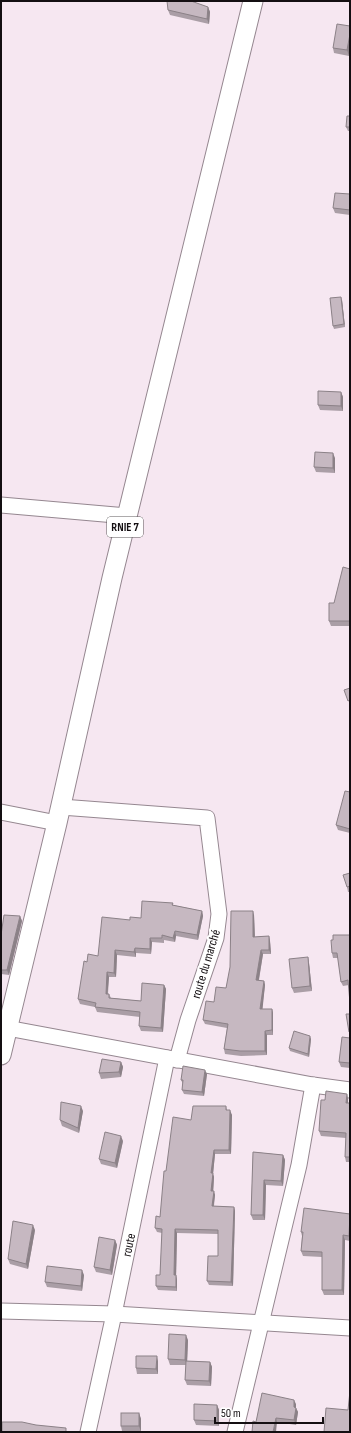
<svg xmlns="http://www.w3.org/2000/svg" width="351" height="1433" font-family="'Sofia Sans Condensed',sans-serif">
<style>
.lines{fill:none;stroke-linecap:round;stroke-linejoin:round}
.minor-casing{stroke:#958790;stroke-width:17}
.major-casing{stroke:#958790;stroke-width:21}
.minor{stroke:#fff;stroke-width:15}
.major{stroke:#fff;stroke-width:19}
.wall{fill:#aa9ea6}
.shaded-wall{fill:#8b8187}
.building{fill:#c6b8c1;stroke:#8b8187}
.labels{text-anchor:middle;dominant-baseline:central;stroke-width:4;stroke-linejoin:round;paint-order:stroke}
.shield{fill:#fff;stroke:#5a5759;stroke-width:1}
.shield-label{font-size:12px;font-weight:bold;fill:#140f12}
.street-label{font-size:13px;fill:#140f12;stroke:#fff}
</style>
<rect width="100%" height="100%" fill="#f6e7f1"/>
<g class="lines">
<g class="minor-casing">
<g id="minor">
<path d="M1,505L127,516"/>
<path d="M61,807L207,818L219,914L216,938L188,1020L177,1060"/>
<path d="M1,812L57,823"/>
<path d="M1,1029L7,1028L313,1085L350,1090"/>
<path d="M1,1311L114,1314L350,1328"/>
<path d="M88,1432L114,1314L167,1058"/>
<path d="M235,1432L299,1165L313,1085"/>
</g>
</g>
<g class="major-casing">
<path id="major" d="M1,1055L57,823L112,578L253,1"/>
</g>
<use href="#minor" class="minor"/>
<use href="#major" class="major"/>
</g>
<g class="wall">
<path d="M208,7L210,12L209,24L170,15L168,10Z"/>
<path d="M350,26V49L349,56L334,53L333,48Z"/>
<path d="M350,116V131H348L346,127Z"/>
<path d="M350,194V215L335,213L333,208Z"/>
<path d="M342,300L345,327L334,329L333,326Z"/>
<path d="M341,392L343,397V411L320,410L318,405Z"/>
<path d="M335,458V473L316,472L314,467Z"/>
<path d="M350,569V626H331L329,621L334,603Z"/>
<path d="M350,792V833L338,830L336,825Z"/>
<path d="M350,873V892H348L347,887Z"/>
<path d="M173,903V905L202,911L203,916L198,940L176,936L175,942L164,940V943L152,942L151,954L136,953V957L117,955L116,977H109L108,994H109L111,998L141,1001L164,985L166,989L163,1032L141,1031L139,1026L140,1017L97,1012L95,1007L80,1004L78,999L87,962L98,956L130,920L141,918Z"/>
<path d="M254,915L255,937L269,936L270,941L271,954H263L259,980L264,981L265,985L262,1009H272L273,1013V1035H267V1055L241,1056L225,1054L224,1049L227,1028L205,1024L203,1020L214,1002L226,988Z"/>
<path d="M20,916L22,921L9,975L1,974V935Z"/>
<path d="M350,935L349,985L343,986L341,982L338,958H333L332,953L333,940Z"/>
<path d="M308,957L309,963L312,991L294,993L292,988Z"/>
<path d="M350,1038V1068L341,1067L339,1062Z"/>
<path d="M311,1039L309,1057L290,1051L289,1048Z"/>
<path d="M121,1062L123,1067L121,1077L101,1079L99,1073Z"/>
<path d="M207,1074L204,1096L184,1094L182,1090L183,1084L181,1080Z"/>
<path d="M347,1094L348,1099V1103H350V1162H346L345,1157L346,1138L321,1136L319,1131L325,1100Z"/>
<path d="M226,1106L227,1110L232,1115L231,1154H215L213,1174L214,1177L213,1191L215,1195L214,1206L234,1207L235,1211L233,1286L209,1285L207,1281L218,1256V1234L177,1233L176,1275L177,1280V1291L158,1290L156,1286L160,1275L162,1233L157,1232L155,1228L160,1217L166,1171L191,1120Z"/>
<path d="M83,1111L79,1133L62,1126L60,1120Z"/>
<path d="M123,1141L117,1168L101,1164L99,1159Z"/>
<path d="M253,1152L283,1155L285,1160L283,1186L266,1185L265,1220H253L251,1215Z"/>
<path d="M350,1214V1241L345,1240L344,1295H324L322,1290V1257L303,1256L301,1251L302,1236L301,1232Z"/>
<path d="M35,1230L28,1269L10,1264L8,1259Z"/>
<path d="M115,1240L117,1245L112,1275L96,1272L94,1267Z"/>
<path d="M84,1275L82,1291L47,1287L45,1282Z"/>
<path d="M188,1340L187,1361L210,1362L212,1367L211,1386L187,1385L185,1380L186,1365H170L168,1359Z"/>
<path d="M158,1361V1374H137L136,1368Z"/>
<path d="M296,1404V1408L298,1412L296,1425L277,1422H256Z"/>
<path d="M217,1405L219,1410V1426L196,1425L194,1420Z"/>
<path d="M139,1413L141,1419V1432L122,1431L121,1426Z"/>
</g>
<g class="shaded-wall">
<path d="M208,7L210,12L209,24L207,19Z"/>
<path d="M350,34V49L349,56L347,50Z"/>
<path d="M341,297L342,300L345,327L344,324Z"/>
<path d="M341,392L343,397V411L341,406Z"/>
<path d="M333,453L335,458V473L333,468Z"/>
<path d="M202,911L203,916L198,940L197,935Z"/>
<path d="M253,911L254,915L255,941L253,937Z"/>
<path d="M20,916L22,921L9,975L7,970Z"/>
<path d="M175,931L176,936L175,942L173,938Z"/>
<path d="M269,936L270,941L271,954L269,950Z"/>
<path d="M150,938L152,942L151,954L150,949Z"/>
<path d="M135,948L136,953V957L134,952Z"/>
<path d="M115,950L117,955L116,977L114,973Z"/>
<path d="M261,950L263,954L258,984L256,980Z"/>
<path d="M308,957L309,963L312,991L310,986Z"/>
<path d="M107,972L109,977L107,998L106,994Z"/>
<path d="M264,981L265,985L262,1014L260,1009Z"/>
<path d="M164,985L166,989L163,1032L161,1028Z"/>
<path d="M272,1009L273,1013V1035L272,1030Z"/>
<path d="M265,1031L267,1035V1055L265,1051Z"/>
<path d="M310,1036L311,1039L309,1057L308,1054Z"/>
<path d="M121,1062L123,1067L121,1077L119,1072Z"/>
<path d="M205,1070L207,1074L204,1096L202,1092Z"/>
<path d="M347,1094L348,1099V1108L346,1103Z"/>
<path d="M81,1106L83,1111L79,1133L78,1128Z"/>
<path d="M230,1110L232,1115L231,1154L229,1150Z"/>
<path d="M121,1136L123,1141L117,1168L115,1163Z"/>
<path d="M214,1150L215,1154L213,1174L214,1177L213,1195L211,1191V1173Z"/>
<path d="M283,1155L285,1160L283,1186L281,1181Z"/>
<path d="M264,1180L266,1185L265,1220L263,1215Z"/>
<path d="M214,1191L215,1195L213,1210L212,1206Z"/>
<path d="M234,1207L235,1211L233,1286L231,1282Z"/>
<path d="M33,1225L35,1230L28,1269L26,1264Z"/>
<path d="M175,1229L177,1233L176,1280L174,1275Z"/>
<path d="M343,1235L345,1240L344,1295L342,1290Z"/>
<path d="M115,1240L117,1245L112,1275L110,1270Z"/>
<path d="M82,1270L84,1275L82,1291L81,1286Z"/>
<path d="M176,1275L177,1280V1291L176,1287Z"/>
<path d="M186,1335L188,1340L187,1365L185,1360Z"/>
<path d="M157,1356L158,1361V1374L156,1369Z"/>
<path d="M210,1362L212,1367L211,1386L209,1381Z"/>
<path d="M294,1400L296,1404V1411V1408L298,1412L296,1425L294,1420Z"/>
<path d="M217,1405L219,1410V1426L217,1421Z"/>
<path d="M139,1413L141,1419V1432L139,1426Z"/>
<path d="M276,1418L277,1422L276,1432H273Z"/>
</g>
<g class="building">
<path d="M167,1H191L208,7L207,19L168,10Z"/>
<path d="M337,24L350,26V34L347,50L333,48Z"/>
<path d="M347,116H350V127H346Z"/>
<path d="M335,193L350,194V210L333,208Z"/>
<path d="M341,297L344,324L333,326L330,298Z"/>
<path d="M318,391L341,392V406L318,405Z"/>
<path d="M315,452L333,453V468L314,467Z"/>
<path d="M343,567L350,569V621H329V603H334Z"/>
<path d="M350,688V700L348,701L344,690Z"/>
<path d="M345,791L350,792V829L336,825Z"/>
<path d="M350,873V886L347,887L343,875Z"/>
<path d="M142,901L173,903L172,905L202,911L197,935L175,931L173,938L162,935V938H150V949L135,948L134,952L115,950L114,973L107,972L106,994H109V998L141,1001L142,983L164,985L161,1028L139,1026L140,1012L95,1007L96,1003L78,999L84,961L87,962L88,954L98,956L102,917L130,920V917L141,918Z"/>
<path d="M231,911H253V937L269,936V950H261L256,980L264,981L260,1009H272V1030L265,1031V1051H240L224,1049L228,1024L203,1020L206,1001L214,1002L216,987L226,988L230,967Z"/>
<path d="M4,915L20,916L7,970H1V935Z"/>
<path d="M333,935H350V1003L348,980L341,982L337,953H332L331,940H333Z"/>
<path d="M308,957L310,986L292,988L289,959Z"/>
<path d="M346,1014H350V1032H349Z"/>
<path d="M294,1031L310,1036L308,1054L289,1048Z"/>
<path d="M342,1037L350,1038V1063L339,1062Z"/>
<path d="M102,1059L121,1062L119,1072L99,1073Z"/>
<path d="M183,1066L205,1070L202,1092L182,1090L183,1080H181Z"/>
<path d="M326,1091L347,1094L346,1103H350V1157H345L346,1133L319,1131L321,1100H325Z"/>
<path d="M61,1102L81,1106L78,1128L60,1120Z"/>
<path d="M193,1106H226V1110H230L229,1150H214L211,1173H213L211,1191H214L212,1206L234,1207L231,1282L207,1281L208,1256H218V1230L175,1229L174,1275H176V1287L156,1286V1275H160L162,1229L155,1228L156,1216L160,1217L164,1171H166L173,1117L191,1120Z"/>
<path d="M105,1132L121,1136L115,1163L99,1159Z"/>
<path d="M253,1152L283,1155L281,1181L264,1180L263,1215H251Z"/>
<path d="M304,1208L350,1214L349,1236L343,1235L342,1290H322V1252L301,1251L303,1232H301Z"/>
<path d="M13,1221L33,1225L26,1264L8,1259Z"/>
<path d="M99,1237L115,1240L110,1270L94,1267Z"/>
<path d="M47,1266L82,1270L81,1286L45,1282Z"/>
<path d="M169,1334L186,1335L185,1360L168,1359Z"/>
<path d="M136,1356H157L156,1369L136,1368Z"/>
<path d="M186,1361L210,1362L209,1381L185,1380Z"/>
<path d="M350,1391V1432H324L326,1408L348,1410Z"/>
<path d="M262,1393L294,1400V1407L296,1408L294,1420L276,1418L273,1432H252L253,1421L256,1422Z"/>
<path d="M194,1404L217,1405V1421L194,1420Z"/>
<rect x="121" y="1413" width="18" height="13"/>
<path d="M2,1422H22L36,1425L66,1428V1432H2Z"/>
</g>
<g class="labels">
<rect class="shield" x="107" y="517" width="36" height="20" rx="3"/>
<g class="shield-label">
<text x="125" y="527">RNIE 7</text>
</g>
<g class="street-label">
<text transform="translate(206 964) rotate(-73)">route du marché</text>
<text transform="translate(129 1245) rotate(-78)">route</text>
</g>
</g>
<rect width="351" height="1433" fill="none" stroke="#140f12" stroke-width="4"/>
<path d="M215 1417v6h108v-6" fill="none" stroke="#140f12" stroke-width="2"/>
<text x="221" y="1417" font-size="12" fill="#140f12" stroke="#ffffff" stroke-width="3" paint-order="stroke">50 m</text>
</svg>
